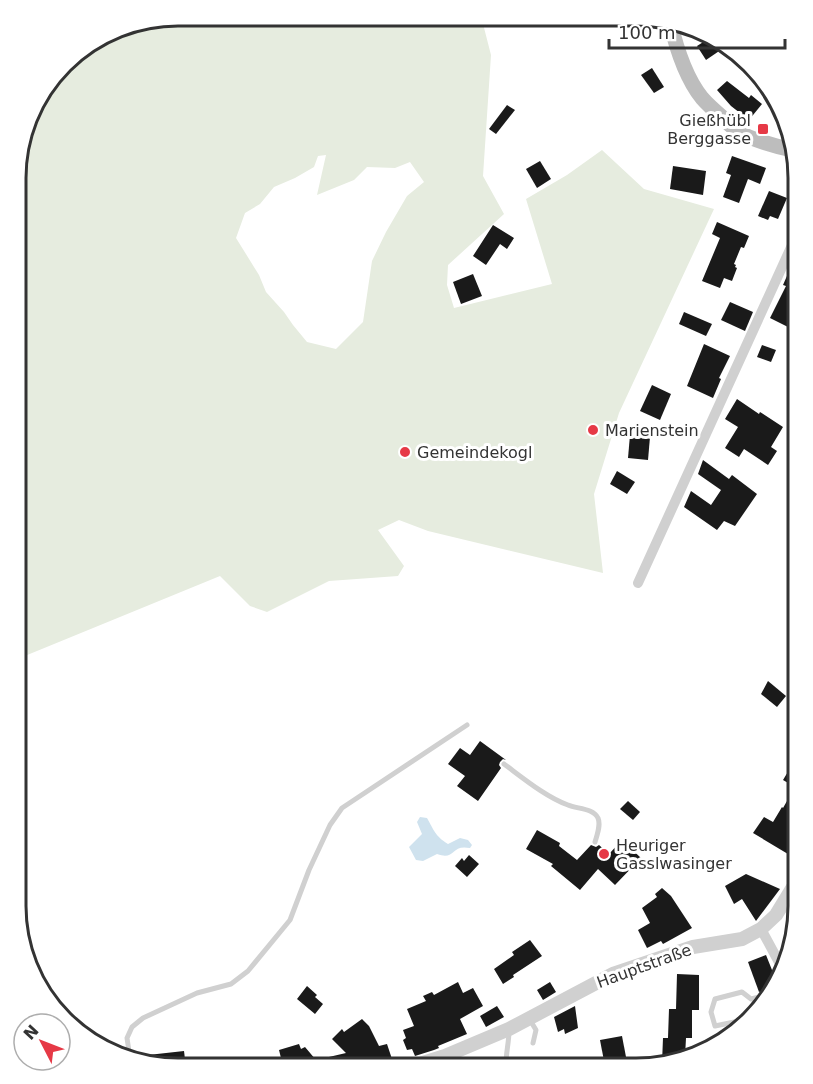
<svg xmlns="http://www.w3.org/2000/svg" width="813" height="1084" font-family="'DejaVu Sans',sans-serif">
<style>
.green{fill:#e6ecdf;fill-rule:evenodd}
.water{fill:#cfe2ee}
.building{fill:#1a1a1a}
.lines{fill:none;stroke-linecap:round;stroke-linejoin:round}
.service{stroke:#d0d0d0;stroke-width:5}
.minor{stroke:#d0d0d0;stroke-width:10}
.tertiary{stroke:#d0d0d0;stroke-width:14}
.secondary{stroke:#bdbdbd;stroke-width:15}
.poi-dot{fill:#e63946;stroke:#fff;stroke-width:2}
.labels{text-anchor:middle;dominant-baseline:central;stroke-width:6;stroke-linejoin:round;paint-order:stroke}
.poi-label{font-size:16px;fill:#333;stroke:#fff;text-anchor:start}
.street-label{font-size:16px;fill:#333;stroke:#fff}
.rim{fill:none;stroke:#333;stroke-width:3}
</style>
<rect width="100%" height="100%" fill="#fff"/>
<path class="green" d="M178,15L481,16L491,55L483,176L504,214L448,265L447,285L454,308L552,284L526,199L567,175L602,150L644,189L714,209L619,413L594,494L603,573L428,531L399,520L378,530L404,566L398,576L329,581L267,612L250,606L220,576L15,660L16,156L37,97L71,55L125,24ZM326,155L317,195L354,180L367,167L395,168L410,162L424,182L407,196L386,232L372,261L363,322L336,349L307,342L293,325L284,312L266,292L259,275L236,238L245,213L260,204L274,187L295,178L314,167L318,156Z"/>
<path class="water" d="M420,817L427,818C434,830 435,836 448,844L460,838L468,840L472,845L470,848C450,844 456,861 437,854L423,861L416,860L409,847L422,834L417,822Z"/>
<g class="building">
<path d="M711,37L726,43L728,45L706,60L697,46Z"/>
<path d="M652,68L664,87L654,93L641,75Z"/>
<path d="M727,81L749,98L751,95L762,104L749,120L731,106L717,90Z"/>
<path d="M507,105L515,110L496,134L489,129Z"/>
<path d="M732,156L766,168L760,184L748,179L739,203L723,197L731,175L726,173Z"/>
<path d="M540,161L551,179L537,188L526,169Z"/>
<path d="M673,166L706,171L703,195L670,189Z"/>
<path d="M769,191L787,198L778,219L770,216L768,220L758,216Z"/>
<path d="M717,222L749,236L744,248L741,247L734,264L736,265L735,267L737,268L732,281L724,278L720,288L702,281L720,238L712,234Z"/>
<path d="M493,225L514,238L507,249L500,244L486,265L473,256Z"/>
<path d="M790,269L798,273V287L790,306L798,310V313L790,328L770,318L786,286L783,285Z"/>
<path d="M473,274L482,296L461,304L453,282Z"/>
<path d="M730,302L753,312L745,331L721,320Z"/>
<path d="M684,312L712,324L706,336L679,324Z"/>
<path d="M704,344L730,356L719,378L721,379L713,398L687,386Z"/>
<path d="M762,345L776,350L771,362L757,357Z"/>
<path d="M652,385L671,394L660,420L640,411Z"/>
<path d="M737,399L759,414L760,412L783,427L771,447L777,451L768,465L744,449L739,457L725,448L738,427L725,419Z"/>
<path d="M630,435L650,437L648,460L628,458Z"/>
<path d="M703,460L729,479L732,475L757,494L735,526L724,521L717,530L684,507L691,491L711,505L721,490L698,474Z"/>
<path d="M617,471L635,482L627,494L610,484Z"/>
<path d="M768,681L786,696L777,707L761,694Z"/>
<path d="M480,741L506,760L503,759L500,762L499,765L501,768L478,801L457,786L465,776L448,764L460,748L470,755Z"/>
<path d="M798,755V860L753,833L764,817L773,822L782,807L783,808L795,787L783,780Z"/>
<path d="M628,801L640,812L633,820L620,809Z"/>
<path d="M537,830L560,843L559,846L577,860L591,845L596,847L599,845L609,854L622,840L641,858L615,885L598,869L580,890L551,866L553,864L526,849Z"/>
<path d="M469,855L479,864L467,877L455,866L462,858L464,861Z"/>
<path d="M746,874L780,889L756,921L742,899L734,904L725,886Z"/>
<path d="M662,888L671,896L692,928L663,944L661,941L647,948L638,930L650,923L642,908L657,897L655,894Z"/>
<path d="M530,940L542,956L513,975L514,977L503,984L494,969L514,955L512,952Z"/>
<path d="M766,955L776,980L774,987L759,992L748,962Z"/>
<path d="M677,974L699,975V1010H692V1038H686L685,1057L662,1063L663,1038H668L669,1009H676Z"/>
<path d="M458,982L463,993L473,988L483,1006L460,1019L467,1034L438,1046L439,1048L434,1050L415,1056L412,1049L407,1050L403,1040L406,1038L403,1030L414,1026L407,1009L426,1001L423,996L432,992L434,995Z"/>
<path d="M550,982L556,992L543,1000L537,990Z"/>
<path d="M307,986L317,995L315,997L323,1004L315,1014L297,999Z"/>
<path d="M497,1006L504,1017L486,1027L480,1016Z"/>
<path d="M575,1006L578,1028L565,1034L564,1029L558,1032L554,1017Z"/>
<path d="M362,1019L369,1026L379,1046L387,1044L395,1068H380L379,1065L369,1068H352L350,1064L341,1068H254V1066L281,1058L279,1050L299,1044L301,1049L305,1047L316,1060L346,1053L332,1039L342,1029L344,1032Z"/>
<path d="M622,1036L626,1057L604,1061L600,1040Z"/>
<path d="M184,1051L186,1068H157L149,1065L148,1055Z"/>
<path d="M531,1058L533,1069H511V1063Z"/>
</g>
<g class="lines">
<g class="service">
<path d="M504,764C523,778 546,797 568,805C577,809 593,808 598,818C601,825 597,835 595,842"/>
<path d="M530,1020L536,1030L533,1043"/>
<path d="M744,1020L715,1026L711,1012L715,999L742,992L751,999L771,994"/>
<path d="M130,1058L127,1038L132,1027L143,1018L197,993L231,984L248,971L290,920L309,870L330,825L342,808L467,725"/>
<path d="M506,1069C505,1057 509,1043 509,1031"/>
</g>
<g class="minor">
<path d="M638,583L798,232"/>
<path d="M761,929L781,966"/>
</g>
<path class="tertiary" d="M407,1068L445,1056L509,1029L613,974L693,947L742,939L761,929L776,915L798,879"/>
<path class="secondary" d="M670,21C676,47 685,77 702,98C708,105 715,111 722,117C727,123 733,128 739,132C750,139 778,147 792,150"/>
</g>
<g class="poi-dot">
<rect x="757" y="123" width="12" height="12" rx="3"/>
<circle cx="593" cy="430" r="6"/>
<circle cx="405" cy="452" r="6"/>
<circle cx="604" cy="854" r="6"/>
</g>
<g class="labels">
<g class="poi-label">
<text x="751" y="120" text-anchor="end">Gießhübl<tspan x="751" dy="18">Berggasse</tspan></text>
<text x="605" y="430">Marienstein</text>
<text x="417" y="452">Gemeindekogl</text>
<text x="616" y="845">Heuriger<tspan x="616" dy="18">Gasslwasinger</tspan></text>
</g>
<g class="street-label">
<text transform="translate(644 966) rotate(-20)">Hauptstraße</text>
</g>
</g>
<path d="M0 0H813V1084H0ZM178 26H636A152 152 0 0 1 788 178V906A152 152 0 0 1 636 1058H178A152 152 0 0 1 26 906V178A152 152 0 0 1 178 26Z" fill="#fff" fill-rule="evenodd"/>
<path class="rim" d="M178 26H636A152 152 0 0 1 788 178V906A152 152 0 0 1 636 1058H178A152 152 0 0 1 26 906V178A152 152 0 0 1 178 26Z"/>
<g transform="translate(42 1042) rotate(312)"><circle r="28" fill="#ffffff" stroke="#adadad" stroke-width="1.5"/>
<path d="M0-4.5L10 22L0 15L-10 22Z" fill="#e63946"/>
<text y="-9" font-size="16" font-weight="bold" text-anchor="middle" fill="#333333">N</text>
</g>
<path d="M609 39v9h176v-9" fill="none" stroke="#333333" stroke-width="3"/>
<text x="618" y="39" font-size="18" fill="#333333" stroke="#ffffff" stroke-width="4.5" paint-order="stroke">100 m</text>
</svg>
